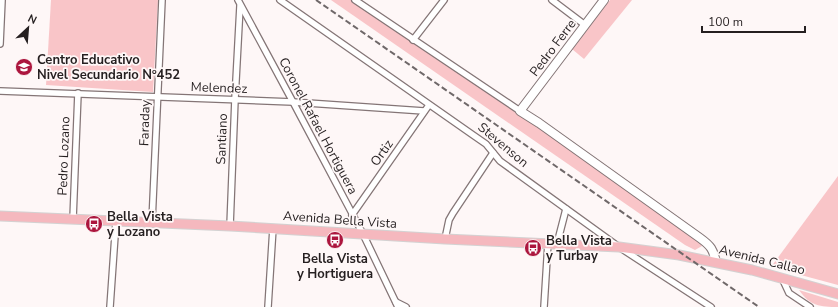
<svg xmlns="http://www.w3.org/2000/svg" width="838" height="307" font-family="'Nunito Sans',sans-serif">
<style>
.green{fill:#f9c5c8}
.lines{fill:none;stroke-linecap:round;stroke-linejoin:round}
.street-casing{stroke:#847576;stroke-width:8}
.secondary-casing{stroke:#847576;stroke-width:10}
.primary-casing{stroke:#d3d2d2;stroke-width:11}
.street{stroke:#fff;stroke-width:5.5}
.secondary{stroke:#fff;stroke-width:8}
.primary{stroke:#f5b8be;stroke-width:9}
.rail{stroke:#6f6869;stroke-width:2;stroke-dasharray:6 3;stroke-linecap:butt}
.labels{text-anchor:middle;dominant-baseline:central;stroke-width:3.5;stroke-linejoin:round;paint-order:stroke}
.street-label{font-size:13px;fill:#251f20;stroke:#fef7f7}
.poi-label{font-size:13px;font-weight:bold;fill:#251f20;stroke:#fef7f7;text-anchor:start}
</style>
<rect width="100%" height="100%" fill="#fef7f7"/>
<g class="green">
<path d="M51,0H158L153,92L46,85Z"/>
<path d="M331,0H352L517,112L699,241L702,246L695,250L685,245Z"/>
<path d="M610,0H632L584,59L572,49Z"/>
<path d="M838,176V285L771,267Z"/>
<path d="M799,290L838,302V307C820,307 810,306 799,290Z"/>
</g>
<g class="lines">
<g class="street-casing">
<g id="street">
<path d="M238,0L293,102L363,234L398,307"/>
<path d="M280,0L473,135L486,144L500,161L619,247L711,307"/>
<path d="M355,0L520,111"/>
<path d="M552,0L585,25"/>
<path d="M413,40L444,0"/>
<path d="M0,44L2,0"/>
<path d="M0,91L293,102L424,111"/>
<path d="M352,215L429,105"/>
<path d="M73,219L78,93"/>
<path d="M152,222L162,0"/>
<path d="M230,226L235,99L240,6"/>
<path d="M445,239L449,220L453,213L493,153"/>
<path d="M557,244L566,209"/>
<path d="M782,278L789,293L810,307"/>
<path d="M396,302L406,307"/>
<path d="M110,307L116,221"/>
<path d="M268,307L273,228"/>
<path d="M544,307L548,243"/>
</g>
</g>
<g class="secondary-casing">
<path id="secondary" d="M604,0L520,111L539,123L700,238C711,246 713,249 716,262"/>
</g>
<g class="primary-casing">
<path id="primary" d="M0,216L230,226L445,239L619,247L679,255L752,270L838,294"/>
</g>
<use href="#street" class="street"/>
<use href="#secondary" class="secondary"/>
<use href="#primary" class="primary"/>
<path class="rail" d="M316,0L759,307"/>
</g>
<defs>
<g id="school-disc" transform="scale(0.9)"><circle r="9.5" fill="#ac163e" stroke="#fef7f7"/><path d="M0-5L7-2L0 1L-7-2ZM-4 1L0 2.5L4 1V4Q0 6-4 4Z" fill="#fff"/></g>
<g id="bus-disc" transform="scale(0.9)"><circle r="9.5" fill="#ac163e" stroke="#fef7f7"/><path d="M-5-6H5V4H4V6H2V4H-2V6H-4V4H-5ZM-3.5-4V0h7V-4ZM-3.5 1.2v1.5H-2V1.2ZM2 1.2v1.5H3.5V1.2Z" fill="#fff"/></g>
</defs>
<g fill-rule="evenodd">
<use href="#school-disc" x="24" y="67"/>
<use href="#bus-disc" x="94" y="224"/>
<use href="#bus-disc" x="335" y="240"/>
<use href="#bus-disc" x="533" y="248"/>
</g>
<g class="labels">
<g class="street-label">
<text transform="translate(553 48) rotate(-53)">Pedro Ferre</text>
<text transform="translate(219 88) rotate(2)">Melendez</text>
<text transform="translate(145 123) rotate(-88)">Faraday</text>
<text transform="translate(318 126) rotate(62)">Coronel Rafael Hortiguera</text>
<text transform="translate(222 139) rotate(-88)">Santiano</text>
<text transform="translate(503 145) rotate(40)">Stevenson</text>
<text transform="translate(382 153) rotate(-55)">Ortiz</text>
<text transform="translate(64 156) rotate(-88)">Pedro Lozano</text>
<text transform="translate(340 220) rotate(4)">Avenida Bella Vista</text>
<text transform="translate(762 260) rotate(14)">Avenida Callao</text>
</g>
<g class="poi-label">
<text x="37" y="60">Centro Educativo<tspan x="37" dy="15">Nivel Secundario Nº452</tspan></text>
<text x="107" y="217">Bella Vista<tspan x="107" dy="15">y Lozano</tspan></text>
<text x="546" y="241">Bella Vista<tspan x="546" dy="15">y Turbay</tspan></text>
<text x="335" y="259" text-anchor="middle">Bella Vista<tspan x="335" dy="15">y Hortiguera</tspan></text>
</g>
</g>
<g transform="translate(28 28) rotate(26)" stroke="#fef7f7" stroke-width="3" paint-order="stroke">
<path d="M0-3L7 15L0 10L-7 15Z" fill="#251f20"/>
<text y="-6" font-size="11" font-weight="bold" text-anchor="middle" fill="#251f20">N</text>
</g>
<path d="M702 26v6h103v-6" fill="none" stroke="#251f20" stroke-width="2"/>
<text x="708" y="26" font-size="12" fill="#251f20" stroke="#fef7f7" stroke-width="3" paint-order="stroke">100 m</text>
</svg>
